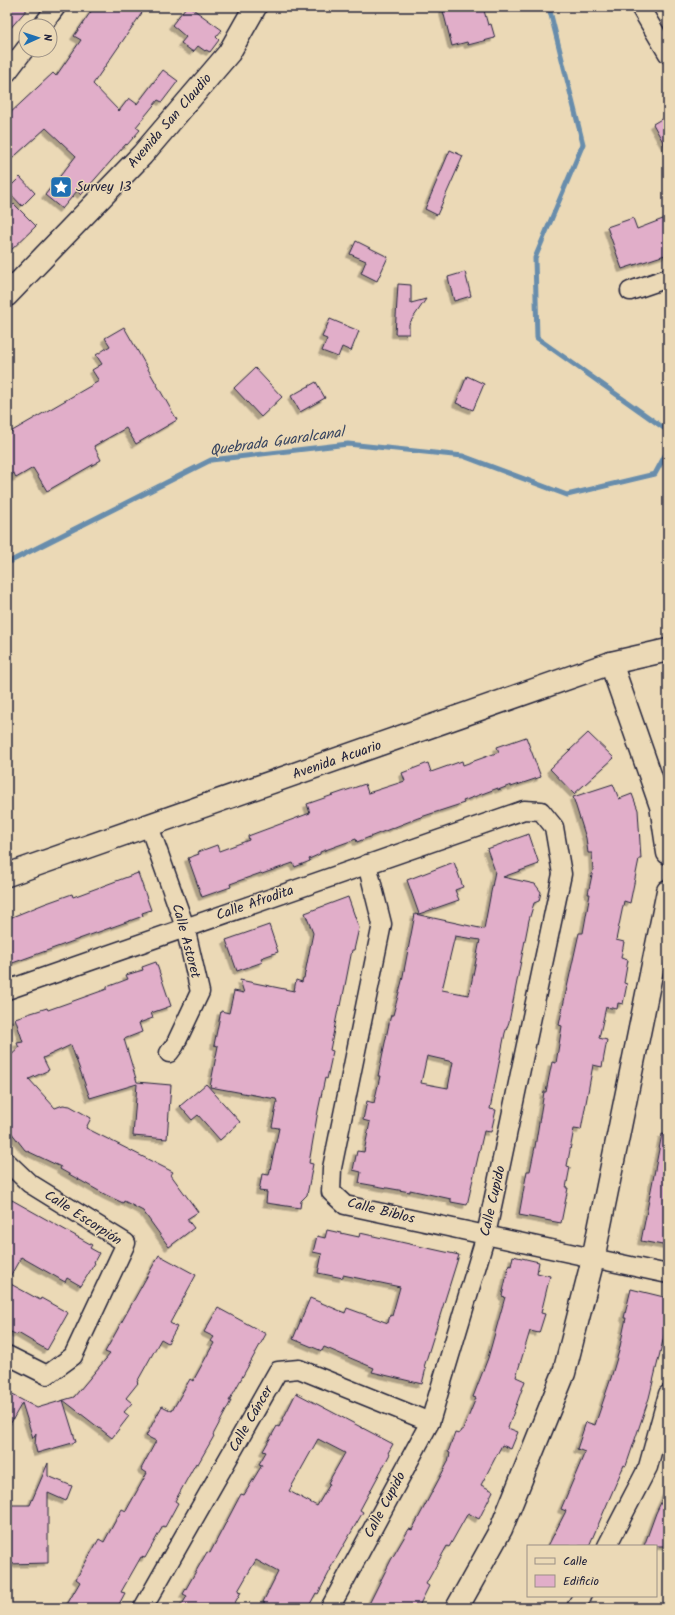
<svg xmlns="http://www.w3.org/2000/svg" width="675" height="1615" font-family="Kalam,sans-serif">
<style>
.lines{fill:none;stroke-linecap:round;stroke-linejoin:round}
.stream{stroke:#688dac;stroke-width:5}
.building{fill:#e1aec9;stroke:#22223b;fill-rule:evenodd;filter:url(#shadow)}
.minor-casing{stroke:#22223b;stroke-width:21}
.tertiary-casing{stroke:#22223b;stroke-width:25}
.minor{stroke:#ebd9b6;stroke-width:18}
.tertiary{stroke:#ebd9b6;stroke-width:22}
.labels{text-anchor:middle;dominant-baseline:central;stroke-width:3;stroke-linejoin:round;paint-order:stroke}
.street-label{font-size:14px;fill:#22223b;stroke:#ebd9b6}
.poi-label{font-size:14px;fill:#22223b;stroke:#ebd9b6;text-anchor:start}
.water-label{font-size:15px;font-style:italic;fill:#394661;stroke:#ebd9b6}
</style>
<defs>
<filter id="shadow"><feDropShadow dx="-3.5" dy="3.5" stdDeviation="0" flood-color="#0004"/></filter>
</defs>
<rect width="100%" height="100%" fill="#ebd9b6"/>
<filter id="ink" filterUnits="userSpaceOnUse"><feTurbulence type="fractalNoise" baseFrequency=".025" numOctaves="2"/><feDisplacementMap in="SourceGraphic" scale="8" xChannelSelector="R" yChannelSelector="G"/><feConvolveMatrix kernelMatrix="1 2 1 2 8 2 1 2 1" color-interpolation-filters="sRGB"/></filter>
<g filter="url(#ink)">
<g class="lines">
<g class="stream">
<path d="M549,7L583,144L535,258L537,338L668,431"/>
<path d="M7,563L211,460L348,444L463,456L567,495L655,474L668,450"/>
</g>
</g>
<g class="building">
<path d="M7,7H29L7,32Z"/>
<path d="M94,7H146L93,84L119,111L129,98L137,104L163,70L178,81L162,102L158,100L136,127L140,130L127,145L126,144L81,195L77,191L62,209L45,195L76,156L46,128L7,163V116L53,73L56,76L81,40L74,36Z"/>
<path d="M186,7H190L222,30L216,37L219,40L210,52L206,50L205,51L198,46L193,52L181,43L186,37L172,25Z"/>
<path d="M442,7H483L488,25L491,24L495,38L468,45L467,42L452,46Z"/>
<path d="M668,115V151L653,124Z"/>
<path d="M450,150L463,156L437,215L425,209Z"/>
<path d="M20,177L35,193L22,206L7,190Z"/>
<path d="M14,204L36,226L7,254V211Z"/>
<path d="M668,217V254L622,269L607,227L633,218L637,229Z"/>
<path d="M356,241L388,257L377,281L361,273L366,261L350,254Z"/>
<path d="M465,272L471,296L454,301L448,277Z"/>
<path d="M398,284L411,285V303L426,299L409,324V334H395Z"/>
<path d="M330,319L359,331L351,351L342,347L338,357L322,351L327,339L322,337Z"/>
<path d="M124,327L177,420L136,444L126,428L94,446L101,460L47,491L33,468L16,478L14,473L7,477V434L99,381L92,370L102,364L96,355L110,346L105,338Z"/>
<path d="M255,368L282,397L261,417L234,388Z"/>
<path d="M467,376L484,384L473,410L456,403Z"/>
<path d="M316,382L325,398L300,412L291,396Z"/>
<path d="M588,733L614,758L574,794L550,769Z"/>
<path d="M526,737L541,777L511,787V785L498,790V788L463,801L464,803L418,818L357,842L356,839L320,852V854L309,859L310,861L295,867L293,863L262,874L261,873L230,884L231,887L202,897L188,858L199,854L198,852L217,845L219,851L249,840L248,836L310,813L307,804L333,795L365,784L368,793L405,781L402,773L428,763L431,772L462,761L463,765L499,752L497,747Z"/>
<path d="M613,784L619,799L632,794L638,810L641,859H639L630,903L624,901L616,940L624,942L621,958L628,960L624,983L627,984L623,1004L618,1003L617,1009L606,1007L599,1038L607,1040L602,1067L593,1065L581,1130L574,1129L567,1166L570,1167L566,1188H568L561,1223L519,1215L527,1171H530L535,1147L544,1092H546L552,1062L556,1063L562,1026L559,1025L566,992L579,933H583L590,894H588L593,870L592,853H588L586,838L573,797Z"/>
<path d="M529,834L539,864L503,877L535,884L541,892L539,901L534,903L529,920L509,1022L505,1033L490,1109L496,1110L491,1132L484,1131L467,1205L451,1202V1199L410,1190V1192L359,1183L361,1172L353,1170L357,1151L364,1152L370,1122L363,1120L367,1101L374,1103L380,1076H378L390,1019L391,1015H393L402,981L415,914L484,929L495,871L487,849ZM455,936L480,940L469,995L442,990ZM427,1056L453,1062L448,1088L421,1083Z"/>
<path d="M454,862L463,887L455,890L459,900L419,914L407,880Z"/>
<path d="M138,873L151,910L142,913L143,916L7,965V919L44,904L72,894L73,897Z"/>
<path d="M348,897L359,928L354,950H352L341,1006L339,1005L330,1050L333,1051L327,1079L325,1078L318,1111L309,1163L313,1164L307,1195L301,1201L300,1208L266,1203L267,1192L259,1191L262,1174L269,1175L279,1128L272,1127L277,1102L276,1099L210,1087L218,1046L214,1045L221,1011L229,1013L234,991L244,993L240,980L294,991L296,980L302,982L303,978H304L313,933L305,913Z"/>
<path d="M269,925L278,952L261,958L263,962L237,971L226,940Z"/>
<path d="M156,962L171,1006L151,1013L153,1018L139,1023L142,1032L124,1039L137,1082L171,1085L167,1139L133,1136L137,1084L90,1098L71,1045L43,1058L49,1070L29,1079L55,1108L63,1105L70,1106L91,1118L86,1128L173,1172L171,1175L198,1212L187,1219L194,1228L169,1247L143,1211L124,1201L123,1203L106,1195L60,1169L61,1167L25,1150L7,1127V1059L19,1048L17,1043L23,1042L15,1018L47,1008L48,1010L107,989V987L128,979L126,975L143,970L142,967Z"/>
<path d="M206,1084L240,1122L220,1140L198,1115L192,1120L180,1106Z"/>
<path d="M662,1134L668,1135V1246L641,1241Z"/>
<path d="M12,1200L92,1245L90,1248L99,1253L94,1262L95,1263L81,1286L67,1278L65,1282L21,1257L7,1282L40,1300L41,1298L68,1313L47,1350L18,1333L17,1335L7,1330V1210Z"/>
<path d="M327,1230L359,1237L360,1233L459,1255L424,1367L426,1368L422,1384L372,1372L374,1368L324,1347L322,1351L293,1339L310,1298L345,1313L347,1308L388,1323L390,1315L392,1316L400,1287L343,1275V1278L318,1273L322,1254L313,1252L317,1236L325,1238Z"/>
<path d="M159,1255L196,1275L170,1323L177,1327L168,1343L161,1339L137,1382L138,1383L126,1398L132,1403L124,1412L129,1416L112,1438L63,1400L76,1442L37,1453L35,1445L36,1433L33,1438L22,1403L7,1430V1392L37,1408L74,1397L110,1354L105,1352Z"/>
<path d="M513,1256L539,1262L537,1273L550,1276L541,1313L545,1314L539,1333L530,1331L516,1377L525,1381L508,1428L518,1432L511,1449L502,1445L481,1485L493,1491L479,1519L468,1513L449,1547L447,1546L426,1584L429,1586L418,1608H367L391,1560L409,1529L412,1530L431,1494L448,1462L450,1453L448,1452L455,1433L459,1434L461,1430H463L476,1398L473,1397L488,1358L505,1297L502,1296L509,1265L511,1266Z"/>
<path d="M631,1289L668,1298V1329L666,1328L649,1398L626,1466L624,1465L589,1546H548L566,1511L561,1509L585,1452L577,1449L586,1422L595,1425L611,1378L619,1351L626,1318H624Z"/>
<path d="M218,1308L266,1334L229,1401H231L213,1435L214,1436L198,1464L196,1463L175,1501L178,1503L165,1527L163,1526L145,1558L141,1557L121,1592L125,1593L117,1608H65L80,1582L76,1579L99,1539L104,1542L122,1509L126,1511L147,1473L141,1469L156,1441L146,1436L162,1406L172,1411L190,1379L193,1381L214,1343L211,1341L214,1337L204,1332Z"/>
<path d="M296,1393L393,1444L388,1453L390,1454L360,1510L363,1512L330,1569H331L318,1594L316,1593L308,1608H262L265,1603L263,1602L278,1572L256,1560L238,1591L241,1592L232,1608H180L187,1596L183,1594L207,1552L210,1553L241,1494L244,1495L262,1465L259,1464L266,1452L263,1451L277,1426L279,1427ZM318,1439L345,1453L328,1483L330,1484L317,1506L289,1491Z"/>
<path d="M48,1463V1476L72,1486L66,1501L48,1493V1563L7,1564V1505H30Z"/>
<path d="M668,1488V1546H644L656,1513Z"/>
</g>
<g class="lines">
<g class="minor-casing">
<g id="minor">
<path d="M640,7L668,54"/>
<path d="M42,26L56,7"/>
<path d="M7,73L26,48"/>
<path d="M630,291L668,278"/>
<path d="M149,826L185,927L200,992L175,1045L169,1053"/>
<path d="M367,864L382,924L332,1168L331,1192L345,1205L668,1274"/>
<path d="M7,990L524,810L541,811L554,827L562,874L486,1235L430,1422L330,1608"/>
<path d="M7,1162L29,1183L126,1243L73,1356L47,1375L7,1355"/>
<path d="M607,1546L648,1467L668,1394"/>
<path d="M143,1608L278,1371L299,1369L430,1422"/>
<path d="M576,1608L582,1596"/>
</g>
</g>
<g class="tertiary-casing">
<g id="tertiary">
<path d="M7,295L142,155L229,53L255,7"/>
<path d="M611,663L661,806L668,853"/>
<path d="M7,875L611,663L668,650"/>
<path d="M457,1608L501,1529L564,1373L593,1259L668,891"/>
</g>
</g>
<use href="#minor" class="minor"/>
<use href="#tertiary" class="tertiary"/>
</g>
</g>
<defs>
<g id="sight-square" transform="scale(1.15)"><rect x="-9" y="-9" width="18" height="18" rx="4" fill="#1f6fb2" stroke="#ebd9b6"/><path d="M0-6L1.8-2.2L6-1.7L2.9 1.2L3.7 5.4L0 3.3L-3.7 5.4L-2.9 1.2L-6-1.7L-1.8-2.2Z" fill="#fff"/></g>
</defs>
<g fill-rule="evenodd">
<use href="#sight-square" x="61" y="187"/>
</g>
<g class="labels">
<g class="street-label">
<text transform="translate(170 121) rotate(-49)">Avenida San Claudio</text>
<text transform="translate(337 760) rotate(-19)">Avenida Acuario</text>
<text transform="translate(255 903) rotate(-19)">Calle Afrodita</text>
<text transform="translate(186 941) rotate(75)">Calle Astoret</text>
<text transform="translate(493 1201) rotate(-77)">Calle Cupido</text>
<text transform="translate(381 1211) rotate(14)">Calle Biblos</text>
<text transform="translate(83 1218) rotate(33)">Calle Escorpión</text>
<text transform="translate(251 1419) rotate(-60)">Calle Cáncer</text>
<text transform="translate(385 1505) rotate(-62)">Calle Cupido</text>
</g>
<g class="poi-label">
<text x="76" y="187">Survey 13</text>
</g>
<g class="water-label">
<text transform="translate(277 442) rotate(-8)">Quebrada Guaralcanal</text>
</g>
</g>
<rect width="675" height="1615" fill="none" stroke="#ebd9b6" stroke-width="24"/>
<rect x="12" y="12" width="651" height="1591" fill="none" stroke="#22223b" stroke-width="1.5" filter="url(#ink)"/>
<rect x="527" y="1545" width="130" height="52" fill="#ebd9b6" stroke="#9b9085"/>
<rect x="535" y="1558" width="20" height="6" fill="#ebd9b6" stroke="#9b9085"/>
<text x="563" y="1565" font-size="12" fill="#22223b">Calle</text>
<rect x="535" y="1575" width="20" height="12" fill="#e1aec9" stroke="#9b9085"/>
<text x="563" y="1585" font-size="12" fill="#22223b">Edificio</text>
<g transform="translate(38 38) rotate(87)"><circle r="19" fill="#ebd9b6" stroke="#9b9085"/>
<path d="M0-3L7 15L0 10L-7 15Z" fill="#1f6fb2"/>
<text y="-6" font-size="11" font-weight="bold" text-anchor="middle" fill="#22223b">N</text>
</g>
</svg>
